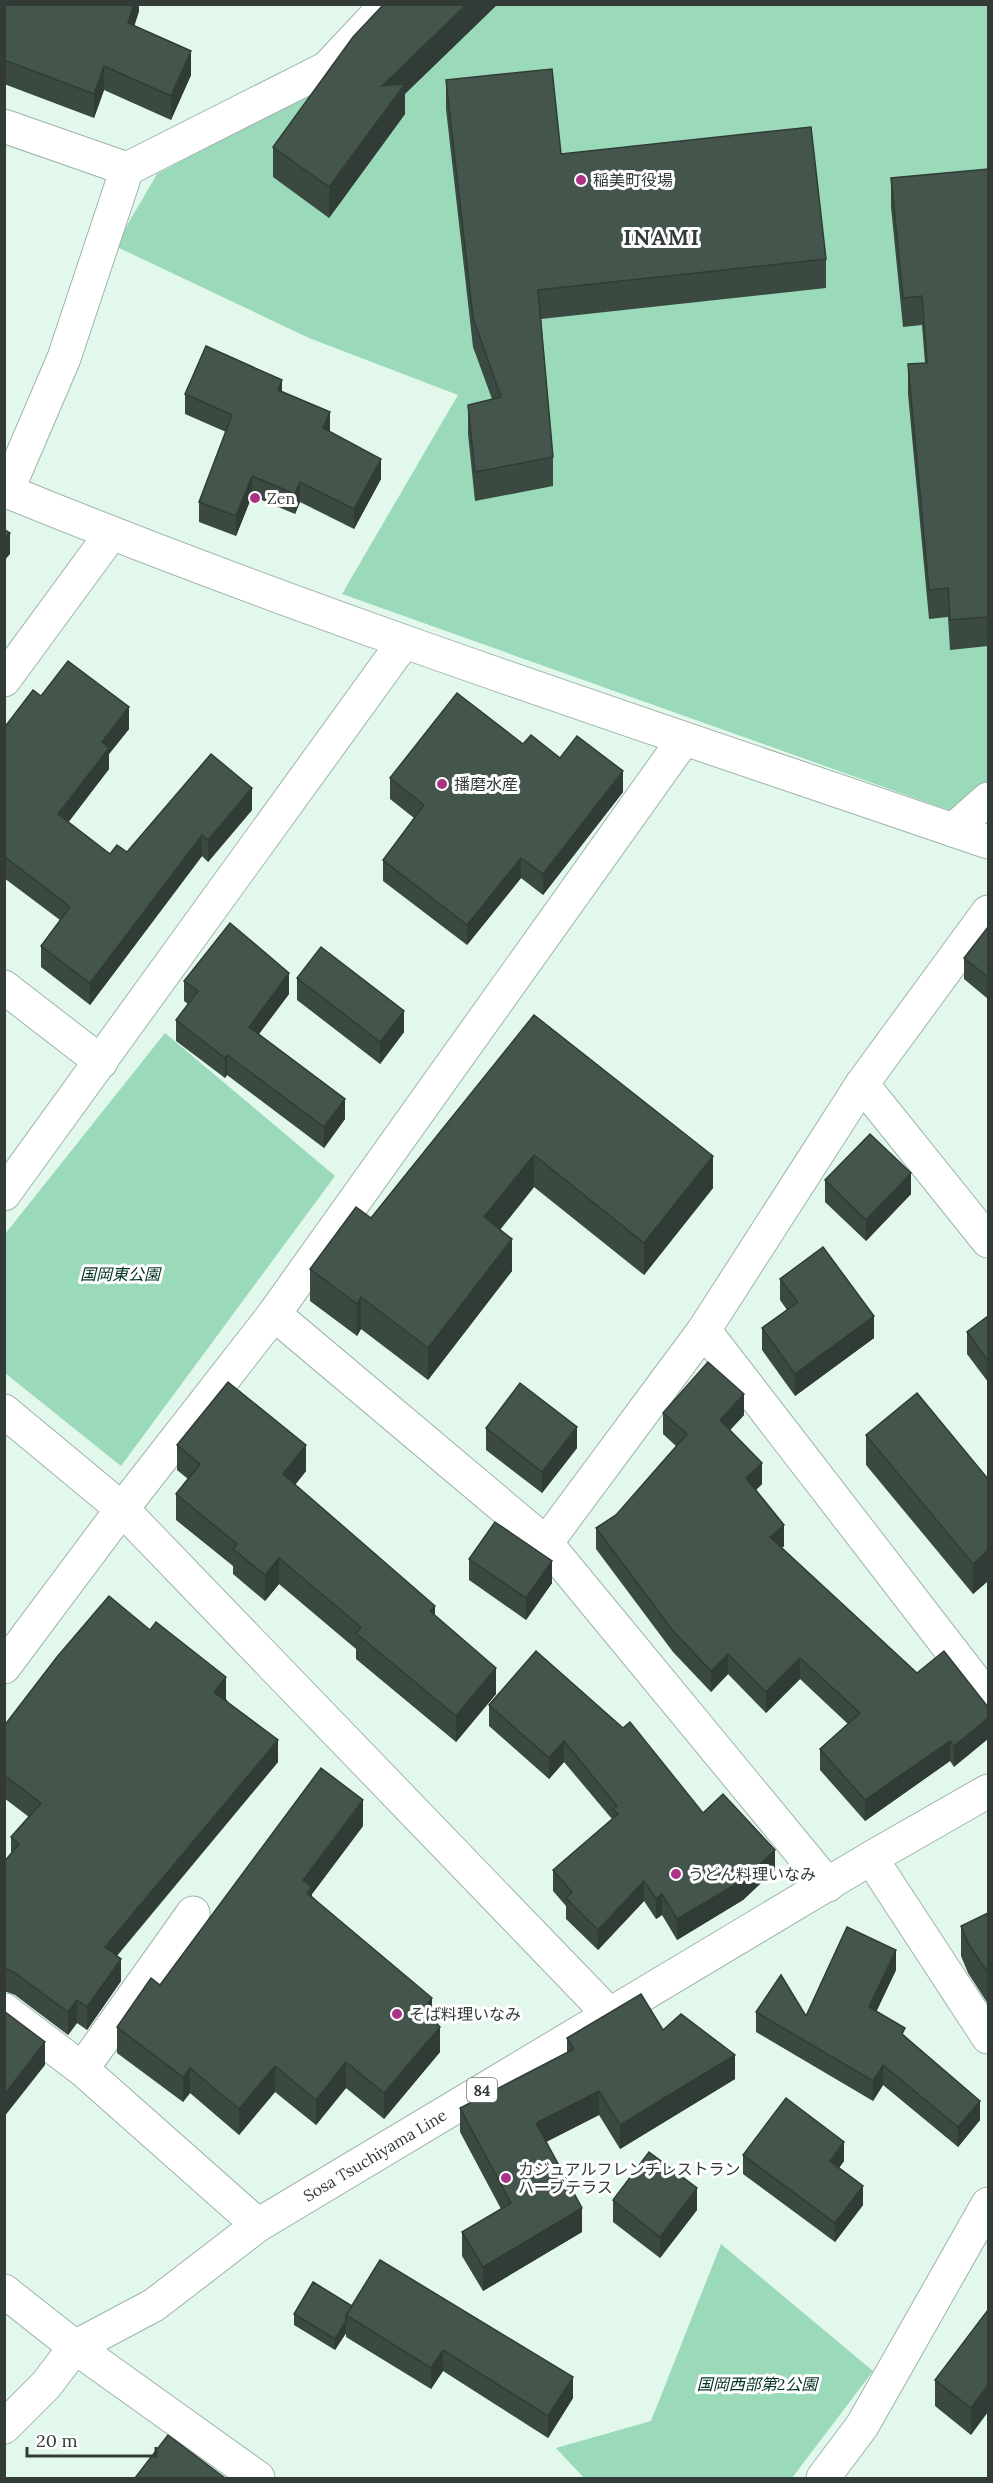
<svg xmlns="http://www.w3.org/2000/svg" width="993" height="2483" font-family="Lora,'Noto Sans JP',serif">
<style>
.green{fill:#9ad9b9}
.lines{fill:none;stroke-linecap:round;stroke-linejoin:round}
.street-casing{stroke:#9fb4a9;stroke-width:35}
.secondary-casing{stroke:#9fb4a9;stroke-width:35}
.primary-casing{stroke:#9fb4a9;stroke-width:35}
.street{stroke:#fff;stroke-width:33}
.secondary{stroke:#fff;stroke-width:33}
.primary{stroke:#fff;stroke-width:33}
.wall{fill:#3a4a41}
.shaded-wall{fill:#303c35}
.building{fill:#44564c;stroke:#303c35;stroke-width:1.5}
.poi-dot{fill:#ab3287;stroke:#fff;stroke-width:2}
.labels{text-anchor:middle;dominant-baseline:central;stroke-width:6;stroke-linejoin:round;paint-order:stroke}
.shield{fill:#fff;stroke:#707672;stroke-width:1.5}
.shield-label{font-size:15px;font-weight:bold;fill:#323b36}
.poi-label{font-size:16px;fill:#323b36;stroke:#fff;text-anchor:start}
.park-label{font-size:16px;font-style:italic;fill:#00321f;stroke:#fff}
.street-label{font-size:16px;fill:#323b36;stroke:#fff}
.district-label{font-size:22px;font-weight:bold;letter-spacing:1.5px;fill:#323b36;stroke:#fff}
</style>
<rect width="100%" height="100%" fill="#e3f8ec"/>
<g class="green">
<path d="M406,5H988V794L968,817L342,594L458,395L309,338L115,246L157,174L331,82Z"/>
<path d="M165,1033L335,1176L121,1466L5,1373V1234Z"/>
<path d="M721,2244L873,2371L792,2478H584L556,2448L651,2421Z"/>
</g>
<g class="lines">
<g class="street-casing">
<g id="street">
<path d="M4,126L127,169"/>
<path d="M7,491L64,358L127,169L327,68L387,4"/>
<path d="M4,680L111,534"/>
<path d="M953,830L988,799"/>
<path d="M4,987L101,1062"/>
<path d="M862,1084L988,1241"/>
<path d="M4,1194L403,643"/>
<path d="M274,1314L546,1543L828,1885"/>
<path d="M704,1330L988,1698"/>
<path d="M4,1411L122,1509L609,2014"/>
<path d="M546,1543L704,1330L862,1084L988,912"/>
<path d="M4,1667L122,1509L274,1314L684,739"/>
<path d="M871,1858L988,2037"/>
<path d="M4,2010L82,2069L258,2225"/>
<path d="M82,2069L193,1913"/>
<path d="M4,2291L75,2347L258,2478"/>
<path d="M823,2478L862,2426L988,2204"/>
</g>
</g>
<g class="secondary-casing">
<path id="secondary" d="M4,490C327,622 659,729 988,842"/>
</g>
<g class="primary-casing">
<g id="primary">
<path id="s1" d="M4,2427L46,2385L75,2347L154,2305L258,2225L871,1858L988,1791"/>
</g>
</g>
<use href="#street" class="street"/>
<use href="#secondary" class="secondary"/>
<use href="#primary" class="primary"/>
</g>
<g class="wall">
<path d="M4,4H139V11L134,25L191,75L171,120L104,90L94,118L4,84Z"/>
<path d="M446,80L561,154L826,259V288L541,319L553,457V486L475,501L468,434V405L492,399L473,347L446,109Z"/>
<path d="M405,94V114L329,218L273,177V147Z"/>
<path d="M988,169V646L950,650L948,617L929,619L908,394V364L925,363L922,325L903,327L891,207V178Z"/>
<path d="M282,392L330,432L381,479L354,529L300,502L295,514L252,496L236,536L199,522V502L226,432L185,414V394Z"/>
<path d="M41,696L129,729L109,754V769L68,822L110,854L127,852L252,810L208,862L202,856L90,1005L41,967V946L60,920L4,878V728Z"/>
<path d="M523,744L560,758L623,792L543,895L521,878L467,945L383,881V860L414,818L390,799V778Z"/>
<path d="M988,927V999L964,979V958Z"/>
<path d="M297,978L404,1032L380,1064L297,1000Z"/>
<path d="M184,981L289,994L259,1034L345,1119L324,1148L227,1075L225,1078L176,1041V1020L188,1004L184,1001Z"/>
<path d="M534,1015L713,1188L644,1275L534,1187L500,1230L512,1271L428,1380L361,1329L357,1336L310,1301V1269L371,1218Z"/>
<path d="M825,1180L911,1194L866,1241L825,1202Z"/>
<path d="M780,1279L874,1338L795,1396L762,1350V1328L787,1310L780,1300Z"/>
<path d="M988,1316V1382L967,1354V1332Z"/>
<path d="M663,1413L744,1415L730,1430L762,1484L756,1490L784,1546L782,1548L917,1673L988,1707L954,1767L950,1761L865,1821L820,1770V1749L848,1724L800,1679L766,1713L728,1674L711,1692L673,1652L596,1549V1528L616,1515L676,1446L663,1434Z"/>
<path d="M486,1428L577,1448L542,1493L486,1450Z"/>
<path d="M866,1435L988,1479V1581L973,1594L866,1465Z"/>
<path d="M177,1445L306,1471L295,1485L435,1615L496,1694L456,1742L356,1659V1649L279,1584L265,1601L233,1574V1566L176,1520V1494L188,1479L177,1470Z"/>
<path d="M469,1559L552,1583L526,1620L469,1580Z"/>
<path d="M536,1651L703,1813L775,1870L743,1900L677,1940L662,1915L656,1919L644,1901L598,1950L566,1919V1906L553,1891V1870L612,1819L564,1762L549,1779L489,1726V1705Z"/>
<path d="M226,1699L278,1762L117,1956L121,1981L87,2030L77,2023L68,2035L15,1995L7,1992H4V1862L11,1854V1837L29,1817L4,1798V1726Z"/>
<path d="M363,1826L312,1894V1896L432,2018L440,2052L384,2119L346,2088L316,2125L275,2092L239,2135L190,2093L183,2102L117,2053V2027L160,1985Z"/>
<path d="M988,1913V2004L968,1973L961,1956V1926Z"/>
<path d="M896,1970L876,2012L905,2036L980,2120L958,2147L883,2085L873,2101L756,2032V2012L806,2016Z"/>
<path d="M663,2030L735,2079L620,2149L599,2115L546,2142L582,2232L483,2291L462,2256V2232L501,2209L460,2132V2108L567,2053V2038Z"/>
<path d="M743,2155L844,2161L839,2168L863,2205L835,2242L743,2174Z"/>
<path d="M613,2200L697,2210L660,2258L613,2222Z"/>
<path d="M352,2306L573,2398L548,2438L443,2371L431,2389L346,2337V2333L335,2350L294,2325V2314Z"/>
<path d="M988,2310L971,2435L935,2406V2380Z"/>
</g>
<g class="shaded-wall">
<path d="M134,4H139V11L128,47V23Z"/>
<path d="M467,4H498L405,94V114L329,218V187L382,86Z"/>
<path d="M191,51V75L171,120V96Z"/>
<path d="M104,66V90L94,118V94Z"/>
<path d="M282,380V400L278,390Z"/>
<path d="M330,412V432L323,428Z"/>
<path d="M381,459V479L354,529V509Z"/>
<path d="M252,476V496L236,536V516Z"/>
<path d="M300,482V502L295,514V494Z"/>
<path d="M10,533V554L4,561V539Z"/>
<path d="M129,707V729L109,754V769L58,836V814L102,742Z"/>
<path d="M623,771V792L543,895V874Z"/>
<path d="M252,788V810L208,862V840Z"/>
<path d="M202,835V856L90,1005V983Z"/>
<path d="M521,858V878L467,945V925Z"/>
<path d="M289,973V994L249,1047V1027Z"/>
<path d="M404,1011V1032L380,1064V1042Z"/>
<path d="M227,1055V1075L225,1078V1058Z"/>
<path d="M345,1099V1119L324,1148V1127Z"/>
<path d="M534,1155V1187L484,1249V1217Z"/>
<path d="M713,1156V1188L644,1275V1243Z"/>
<path d="M911,1173V1194L866,1241V1220Z"/>
<path d="M512,1239V1271L428,1380V1348Z"/>
<path d="M361,1297V1329L357,1336V1304Z"/>
<path d="M874,1316V1338L795,1396V1374Z"/>
<path d="M744,1394V1415L720,1441V1420Z"/>
<path d="M577,1427V1448L542,1493V1472Z"/>
<path d="M306,1445V1471L283,1500V1474Z"/>
<path d="M762,1463V1484L746,1499V1478Z"/>
<path d="M784,1525V1546L770,1557V1537Z"/>
<path d="M988,1550V1581L973,1594V1564Z"/>
<path d="M279,1558V1584L265,1601V1575Z"/>
<path d="M552,1561V1583L526,1620V1598Z"/>
<path d="M435,1606V1631L430,1611Z"/>
<path d="M728,1654V1674L711,1692V1671Z"/>
<path d="M800,1658V1679L766,1713V1692Z"/>
<path d="M496,1668V1694L456,1742V1716Z"/>
<path d="M226,1677V1699L214,1714V1692Z"/>
<path d="M988,1718V1739L954,1767V1746Z"/>
<path d="M278,1740V1762L105,1969V1947Z"/>
<path d="M564,1741V1762L549,1779V1758Z"/>
<path d="M950,1741V1761L865,1821V1800Z"/>
<path d="M363,1800V1826L312,1894V1913L303,1880Z"/>
<path d="M775,1850V1870L743,1900L677,1940V1919Z"/>
<path d="M644,1881V1901L598,1950V1930Z"/>
<path d="M662,1894V1915L656,1919V1899Z"/>
<path d="M896,1950V1970L869,2027V2007Z"/>
<path d="M121,1959V1981L87,2030V2007Z"/>
<path d="M432,1998V2023L423,2008Z"/>
<path d="M77,2000V2023L68,2035V2012Z"/>
<path d="M440,2027V2052L384,2119V2093Z"/>
<path d="M45,2042V2065L4,2117V2095Z"/>
<path d="M735,2055V2079L620,2149V2125Z"/>
<path d="M346,2062V2088L316,2125V2100Z"/>
<path d="M883,2065V2085L873,2101V2081Z"/>
<path d="M275,2066V2092L239,2135V2109Z"/>
<path d="M190,2068V2093L183,2102V2077Z"/>
<path d="M599,2091V2115L536,2147V2123Z"/>
<path d="M980,2101V2120L958,2147V2127Z"/>
<path d="M844,2142V2161L830,2180V2161Z"/>
<path d="M863,2186V2205L835,2242V2223Z"/>
<path d="M697,2188V2210L660,2258V2237Z"/>
<path d="M582,2208V2232L483,2291V2267Z"/>
<path d="M346,2321V2333L335,2350V2339Z"/>
<path d="M443,2350V2371L431,2389V2368Z"/>
<path d="M573,2377V2398L548,2438V2416Z"/>
<path d="M988,2385V2412L971,2435V2408Z"/>
</g>
<g class="building">
<path d="M4,4H134L128,23L191,51L171,96L104,66L94,94L4,60Z"/>
<path d="M384,4H467L382,86L405,84L329,187L273,147L353,37Z"/>
<path d="M552,69L561,154L811,127L826,259L538,290L553,457L475,472L468,405L501,397L473,318L446,80Z"/>
<path d="M988,169V617L950,620L948,588L929,590L908,364L927,363L922,296L903,298L891,178Z"/>
<path d="M206,346L282,380L278,390L330,412L323,428L381,459L354,509L300,482L295,494L252,476L236,516L199,502L232,415L185,394Z"/>
<path d="M4,529L10,533L4,539Z"/>
<path d="M68,661L129,707L102,742L109,748L58,814L110,854L117,845L127,852L211,754L252,788L208,840L202,835L90,983L41,946L70,907L4,856V728L33,690L41,696Z"/>
<path d="M457,693L523,744L531,735L560,758L577,736L623,771L543,874L521,858L467,925L383,860L424,805L390,778Z"/>
<path d="M230,923L289,973L249,1027L345,1099L324,1127L227,1055L225,1058L176,1020L198,991L184,981Z"/>
<path d="M988,927V977L964,958Z"/>
<path d="M321,947L404,1011L380,1042L297,978Z"/>
<path d="M534,1015L713,1156L644,1243L534,1155L484,1217L512,1239L428,1348L361,1297L357,1304L310,1269L356,1207L371,1218Z"/>
<path d="M870,1134L911,1173L866,1220L825,1180Z"/>
<path d="M823,1247L874,1316L795,1374L762,1328L798,1302L780,1279Z"/>
<path d="M988,1316V1361L967,1332Z"/>
<path d="M708,1362L744,1394L720,1420L762,1463L746,1478L784,1525L770,1537L917,1673L944,1651L988,1707V1718L954,1746L950,1741L865,1800L820,1749L860,1713L800,1658L766,1692L728,1654L711,1671L673,1631L596,1528L616,1515L687,1434L663,1413Z"/>
<path d="M228,1382L306,1445L283,1474L435,1606L430,1611L496,1668L456,1716L356,1633L361,1627L279,1558L265,1575L233,1549L237,1544L176,1494L200,1464L177,1445Z"/>
<path d="M520,1383L577,1427L542,1472L486,1428Z"/>
<path d="M917,1393L988,1479V1550L973,1564L866,1435Z"/>
<path d="M495,1522L552,1561L526,1598L469,1559Z"/>
<path d="M109,1596L150,1630L156,1622L226,1677L214,1692L278,1740L105,1947L121,1959L87,2007L77,2000L68,2012L15,1973L7,1969H4V1862L19,1844L11,1837L41,1803L4,1775V1726L57,1657Z"/>
<path d="M536,1651L623,1728L630,1722L703,1813L723,1794L775,1850L743,1880L677,1919L662,1894L656,1899L644,1881L598,1930L566,1898L572,1892L553,1870L618,1814L613,1809L617,1806L564,1741L549,1758L489,1705Z"/>
<path d="M321,1768L363,1800L303,1880L312,1887L307,1893L432,1998L423,2008L440,2027L384,2093L346,2062L316,2100L275,2066L239,2109L190,2068L183,2077L117,2027L151,1978L160,1985Z"/>
<path d="M988,1913V1973L968,1943L961,1926Z"/>
<path d="M847,1927L896,1950L869,2007L905,2028L902,2034L980,2101L958,2127L883,2065L873,2081L756,2012L781,1975L806,2016Z"/>
<path d="M641,1994L663,2030L681,2014L735,2055L620,2125L599,2091L536,2123L582,2208L483,2267L462,2232L511,2203L460,2108L574,2049L567,2038Z"/>
<path d="M4,2011L45,2042L4,2095Z"/>
<path d="M786,2098L844,2142L830,2161L863,2186L835,2223L743,2155Z"/>
<path d="M649,2152L697,2188L660,2237L613,2200Z"/>
<path d="M380,2260L573,2377L548,2416L443,2350L431,2368L346,2315Z"/>
<path d="M313,2282L352,2306L346,2315V2321L335,2339L294,2314Z"/>
<path d="M988,2310V2385L971,2408L935,2380Z"/>
<path d="M168,2435L225,2478H135Z"/>
</g>
<g class="poi-dot">
<circle cx="581" cy="180" r="6"/>
<circle cx="255" cy="498" r="6"/>
<circle cx="442" cy="784" r="6"/>
<circle cx="676" cy="1874" r="6"/>
<circle cx="397" cy="2014" r="6"/>
<circle cx="506" cy="2178" r="6"/>
</g>
<g class="labels">
<rect class="shield" x="467" y="2078" width="30" height="24" rx="4.5"/>
<g class="shield-label">
<text x="482" y="2090">84</text>
</g>
<g class="poi-label">
<text x="593" y="180">稲美町役場</text>
<text x="267" y="498">Zen</text>
<text x="454" y="784">播磨水産</text>
<text x="688" y="1874">うどん料理いなみ</text>
<text x="409" y="2014">そば料理いなみ</text>
<text x="518" y="2169">カジュアルフレンチレストラン<tspan x="518" dy="18">ハーブテラス</tspan></text>
</g>
<g class="park-label">
<text x="120" y="1274">国岡東公園</text>
<text x="757" y="2384">国岡西部第2公園</text>
</g>
<g class="street-label">
<text stroke="none"><textPath href="#s1" startOffset="464">Sosa Tsuchiyama Line</textPath></text>
</g>
<g class="district-label">
<text x="662" y="237">INAMI</text>
</g>
</g>
<rect width="993" height="2483" fill="none" stroke="#323b36" stroke-width="12"/>
<path d="M27 2447v9h129v-9" fill="none" stroke="#323b36" stroke-width="3"/>
<text x="36" y="2447" font-size="18" fill="#323b36" stroke="#ffffff" stroke-width="4.5" paint-order="stroke">20 m</text>
</svg>
